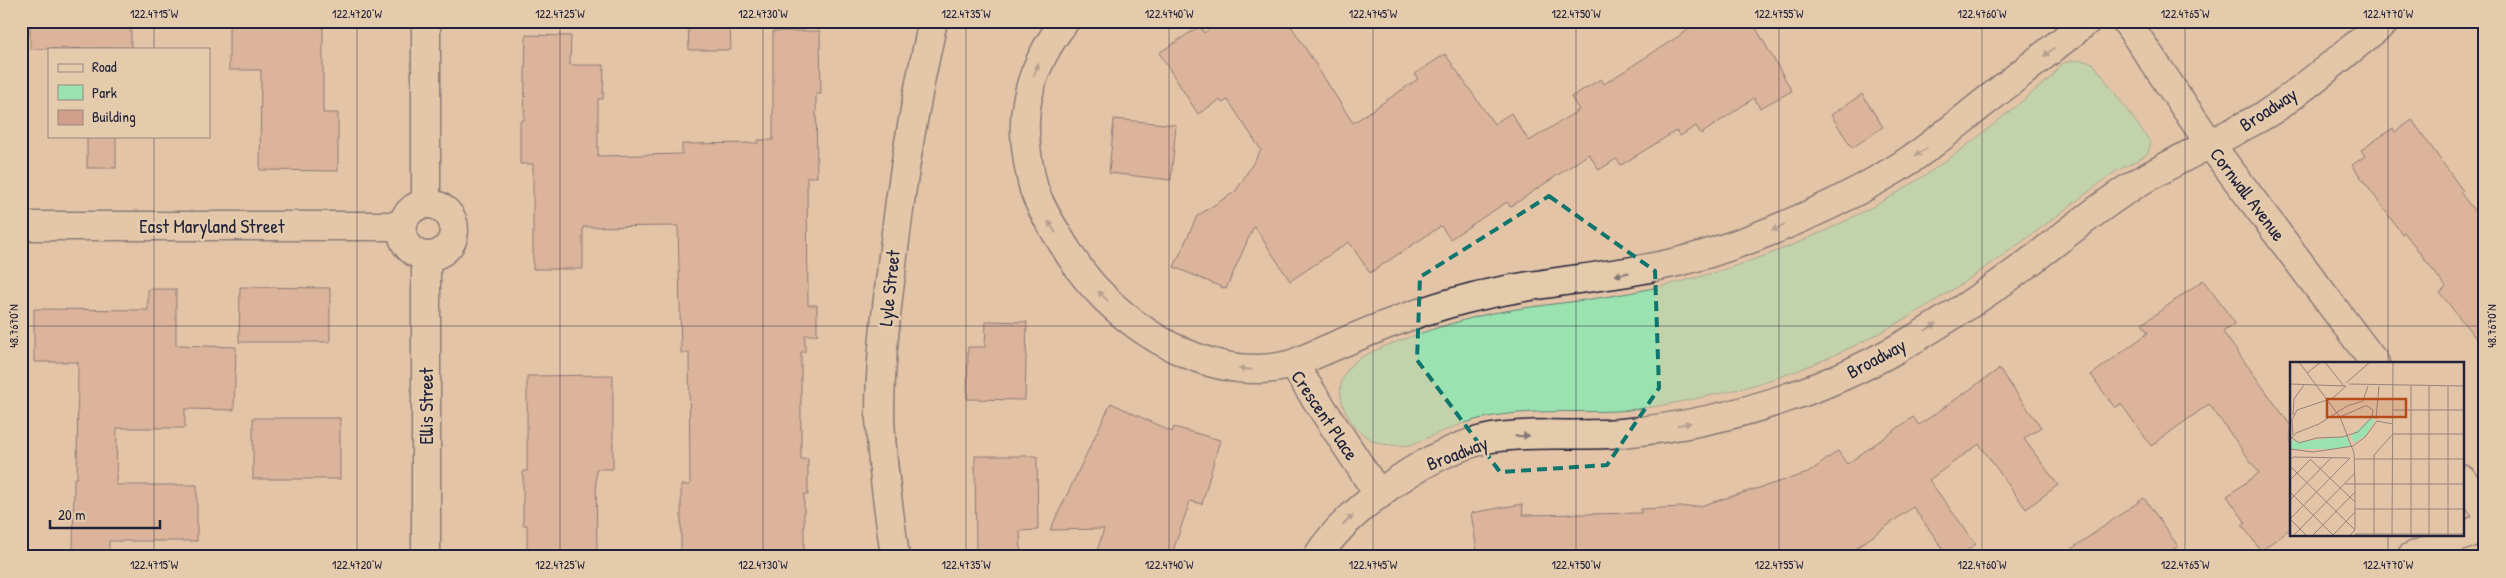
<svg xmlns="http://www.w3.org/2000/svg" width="2506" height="578" font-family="'Patrick Hand',sans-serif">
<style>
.green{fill:#9ae2b0;stroke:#5e8276}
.building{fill:#d09f8c;stroke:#22223b}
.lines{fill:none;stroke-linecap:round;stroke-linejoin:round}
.minor-casing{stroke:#22223b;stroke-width:31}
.secondary-casing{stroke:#22223b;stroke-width:31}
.minor{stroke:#e4cbac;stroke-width:28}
.secondary{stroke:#e4cbac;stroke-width:28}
.oneway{fill:#837674}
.marked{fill:none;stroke:#0f766e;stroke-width:4;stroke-dasharray:10 6;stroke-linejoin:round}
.ticks{fill:none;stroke:#22223b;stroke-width:1;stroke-opacity:0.45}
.labels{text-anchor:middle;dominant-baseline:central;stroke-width:5;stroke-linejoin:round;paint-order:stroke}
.street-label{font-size:19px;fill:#22223b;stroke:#e4cbac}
.inset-road{fill:none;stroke:#96837c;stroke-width:1}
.view{fill:#b64b18;fill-opacity:0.15;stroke:#b64b18;stroke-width:2.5}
.inset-edge{fill:none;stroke:#22223b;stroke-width:2.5}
.neatline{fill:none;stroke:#22223b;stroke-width:2}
.ticks-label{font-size:12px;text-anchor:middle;fill:#22223b}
</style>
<rect width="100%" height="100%" fill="#e3c4a7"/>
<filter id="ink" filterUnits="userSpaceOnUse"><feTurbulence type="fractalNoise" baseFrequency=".02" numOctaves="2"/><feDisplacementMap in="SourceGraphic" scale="10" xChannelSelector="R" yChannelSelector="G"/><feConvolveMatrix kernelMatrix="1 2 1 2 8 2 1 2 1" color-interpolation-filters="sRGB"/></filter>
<g filter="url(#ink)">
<path class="green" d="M2079,60L2093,63L2151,143L2148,153C2136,163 2121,167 2109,176C1994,265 1863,364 1717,394C1684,401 1650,409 1617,411C1569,413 1521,408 1475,420C1452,426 1431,437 1410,445C1397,446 1382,446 1370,439C1351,429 1334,399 1343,378C1345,373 1349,367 1353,363C1372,346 1466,318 1493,313C1530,306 1568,303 1605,297C1728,278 1849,231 1950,158C1986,132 2019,103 2053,76C2057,64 2066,61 2079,60Z"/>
<g class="building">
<path d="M30,21H131V48L30,49Z"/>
<path d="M229,21H323V113H338V171L260,170L261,70H229Z"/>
<path d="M1220,21H1288L1353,123L1418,79L1415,74L1445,54L1494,124L1511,113L1529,141L1579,110L1571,97L1601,79L1604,84L1702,21H1752L1792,91L1760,108L1754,98L1701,134L1696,126L1680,136L1676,131L1621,165L1616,159L1599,170L1589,154L1510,207L1507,202L1450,239L1441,226L1370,273L1349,242L1290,281L1254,226L1226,289L1174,267L1197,216L1236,191L1261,150L1228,100L1222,103L1220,100L1198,114L1159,53L1200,26L1204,33Z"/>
<path d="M688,22H730L731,50H689Z"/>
<path d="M773,31H820L821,94H816L817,177H807L808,305H817V335H805V352H801V459H808V495L804,494V557H681V485H690L689,353H681L678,226L583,227V269H533V164H520V121L524,120L526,35L571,36L570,65H604L603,99H598V156L682,154V144L758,143V140H773Z"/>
<path d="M1862,94L1883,127L1852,148L1831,115Z"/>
<path d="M1114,119L1176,125L1171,180L1109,173Z"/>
<path d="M2412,120L2463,191L2460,192L2481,220L2477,223L2485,234V350L2440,293L2446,287L2404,232L2402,234L2352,165L2365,156L2361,150L2393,128L2395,132Z"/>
<rect x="87" y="136" width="29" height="32"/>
<path d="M2203,280L2235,323L2223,332L2291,426V528L2261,551L2242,525L2246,523L2227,496L2259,473L2209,404L2151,446L2121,404L2115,408L2091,375L2148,333L2142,324Z"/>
<path d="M240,287L330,288V342H239Z"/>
<path d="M148,289H176V345L236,347L234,410L185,409V428H117L116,485H197V541H109V557H73L74,478H77L78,362H34V309L148,310Z"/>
<path d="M986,321L1027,322L1025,400L967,399L968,347H985Z"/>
<path d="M1999,369L2041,427L2024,439L2058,485L2026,509L1979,444L1929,480L1976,544L1958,557H1949L1913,507L1844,557H1478L1471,513L1522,504L1523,515L1641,513V509L1700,506L1808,473L1838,451L1847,464L1913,417L1919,425Z"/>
<path d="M613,375V469H596L597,557H527V525H523V471H527V376Z"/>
<path d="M1111,403L1172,432L1174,427L1220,440L1202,504L1190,501L1171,557H1095L1104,529L1050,530Z"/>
<rect x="253" y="418" width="87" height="61"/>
<path d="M975,456H1037L1038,530L1020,531L1021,557H976Z"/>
<path d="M2144,498L2178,546L2163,557H2060Z"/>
</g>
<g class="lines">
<g class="minor-casing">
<g id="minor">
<path d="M1065,21C1040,53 1023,92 1025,133C1026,151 1029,171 1034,189C1040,207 1050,223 1060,239C1070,256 1081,273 1095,288C1143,340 1221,384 1293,364C1348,340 1404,315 1462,300C1545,278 1627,279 1710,253C1772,233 1834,206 1891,172C1921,154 1949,131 1976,109C2013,80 2050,51 2087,21"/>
<path d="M426,204V21"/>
<circle cx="428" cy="230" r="26"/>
<path d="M21,226H403"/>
<path d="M426,256V557"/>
<path d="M1293,364L1379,495"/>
<path d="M895,557C889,509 881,462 880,414C880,367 885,320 891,274C900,189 914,105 933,21"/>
<path d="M1317,557C1349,507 1433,448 1492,438C1534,431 1578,437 1621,433C1677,428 1735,416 1789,397C1866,372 1939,326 2005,280C2048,250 2089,213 2134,185C2167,165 2202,148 2237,130C2249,123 2263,117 2274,109C2313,82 2349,50 2386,21"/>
<path d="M2411,557L2485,527"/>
</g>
</g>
<g class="secondary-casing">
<g id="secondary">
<path d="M2126,21L2210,144L2375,363"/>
<path d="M2462,479L2485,509"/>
</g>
</g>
<use href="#minor" class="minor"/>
<use href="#secondary" class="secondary"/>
</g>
<defs><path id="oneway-solid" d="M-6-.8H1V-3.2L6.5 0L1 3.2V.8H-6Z" transform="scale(1.25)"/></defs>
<g class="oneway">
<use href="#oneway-solid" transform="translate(2049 52) rotate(142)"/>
<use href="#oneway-solid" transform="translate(1036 70) rotate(-70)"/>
<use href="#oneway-solid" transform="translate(1921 152) rotate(146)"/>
<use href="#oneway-solid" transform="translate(1052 227) rotate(-122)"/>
<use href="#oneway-solid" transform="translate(1778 228) rotate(158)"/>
<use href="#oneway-solid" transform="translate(1622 274) rotate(169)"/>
<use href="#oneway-solid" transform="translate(1103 296) rotate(-135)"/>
<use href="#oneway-solid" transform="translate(1931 327) rotate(-31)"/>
<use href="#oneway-solid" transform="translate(1245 369) rotate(-175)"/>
<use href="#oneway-solid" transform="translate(1684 424) rotate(-11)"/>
<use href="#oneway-solid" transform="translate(1522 436) rotate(-2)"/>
<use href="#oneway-solid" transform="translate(1348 520) rotate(-43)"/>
</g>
</g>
<path d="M0 0H2506V578H0ZM1549,196L1655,271L1659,388L1607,465L1500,472L1417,360L1420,277Z" fill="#e3c4a7" fill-opacity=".55" fill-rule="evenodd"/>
<path class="marked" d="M1549,196L1655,271L1659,388L1607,465L1500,472L1417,360L1420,277Z"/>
<path class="ticks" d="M154,21V49M357,21V557M560,21V557M763,21V557M966,21V557M1169,21V557M1373,21V557M1576,21V557M1779,21V557M1982,21V557M2185,21V557M2388,21V363M154,136V557M21,326H2485M2388,534V557"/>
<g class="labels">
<g class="street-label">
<text transform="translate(2268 109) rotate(-33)">Broadway</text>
<text transform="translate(2248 194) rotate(53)">Cornwall Avenue</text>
<text x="212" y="226">East Maryland Street</text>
<text transform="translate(889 288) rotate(-84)">Lyle Street</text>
<text transform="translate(1876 358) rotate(-28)">Broadway</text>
<text transform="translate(426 406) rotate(-90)">Ellis Street</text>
<text transform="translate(1325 415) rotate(56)">Crescent Place</text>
<text transform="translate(1457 453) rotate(-21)">Broadway</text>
</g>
</g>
<g transform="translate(2290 362)">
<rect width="174" height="174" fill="#e3c4a7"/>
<path d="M82,56L84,59L76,73L64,81L61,73ZM57,74L60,84L48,87H0L3,77L7,80Z" fill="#9ae2b0"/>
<path class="inset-road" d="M9,0L26,23L56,24M35,0L53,23M17,11L31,0M56,21L80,0M0,22L26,23L50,55L64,91L65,122H174M59,22L174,24M158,24V174M75,43L83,48L82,55M103,48H174M3,53L4,37L14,23M50,55L75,44M86,57L89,24M87,59L103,62M103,72H174M3,73L2,58L7,48L43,36L56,24M1,75L9,81L27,76L52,75L68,70L82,55M0,78L6,71L29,62L57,44L73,39L78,24M0,87L23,90L63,84L75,75L87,59M20,97L65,140M65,97H174M0,98L3,95L59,96M0,104L65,168L59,174M0,118L21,97M55,122H65V167M0,130L44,174M0,138L41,96M65,147H174M65,172H174M43,173L65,150M84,173V93L102,73M3,174L65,111M17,174L0,157L60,96M22,174L65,130M102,174L103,0M121,174V24M139,174V24"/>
<path class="view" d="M37,37H116V55H37Z"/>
<rect width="174" height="174" class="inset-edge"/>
</g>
<rect width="2506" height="578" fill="none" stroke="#e4cbac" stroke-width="55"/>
<rect x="48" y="48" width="162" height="90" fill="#e4cbac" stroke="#96877f"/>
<rect x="58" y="64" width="25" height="8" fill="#e4cbac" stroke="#96877f"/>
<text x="92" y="72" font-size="15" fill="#22223b">Road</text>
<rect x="58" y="85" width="25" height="15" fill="#9ae2b0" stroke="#96877f"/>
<text x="92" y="98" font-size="15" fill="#22223b">Park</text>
<rect x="58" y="110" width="25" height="15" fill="#d09f8c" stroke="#96877f"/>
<text x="92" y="122" font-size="15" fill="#22223b">Building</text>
<path d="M50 520v8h110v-8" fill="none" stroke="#22223b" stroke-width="2.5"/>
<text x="58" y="520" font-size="15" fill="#22223b" stroke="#e4cbac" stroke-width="4" paint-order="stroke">20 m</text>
<rect x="28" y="28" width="2450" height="522" class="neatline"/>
<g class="ticks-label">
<text x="154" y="18">122.4715°W</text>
<text x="357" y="18">122.4720°W</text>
<text x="560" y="18">122.4725°W</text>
<text x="763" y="18">122.4730°W</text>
<text x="966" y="18">122.4735°W</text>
<text x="1169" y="18">122.4740°W</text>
<text x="1373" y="18">122.4745°W</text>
<text x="1576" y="18">122.4750°W</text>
<text x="1779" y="18">122.4755°W</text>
<text x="1982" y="18">122.4760°W</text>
<text x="2185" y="18">122.4765°W</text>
<text x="2388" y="18">122.4770°W</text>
<text transform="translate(2492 326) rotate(-90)" y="4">48.7670°N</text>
<text transform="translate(14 326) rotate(-90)" y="4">48.7670°N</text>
<text x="154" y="569">122.4715°W</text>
<text x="357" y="569">122.4720°W</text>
<text x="560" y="569">122.4725°W</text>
<text x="763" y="569">122.4730°W</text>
<text x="966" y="569">122.4735°W</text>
<text x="1169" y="569">122.4740°W</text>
<text x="1373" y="569">122.4745°W</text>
<text x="1576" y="569">122.4750°W</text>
<text x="1779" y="569">122.4755°W</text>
<text x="1982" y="569">122.4760°W</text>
<text x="2185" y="569">122.4765°W</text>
<text x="2388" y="569">122.4770°W</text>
</g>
</svg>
